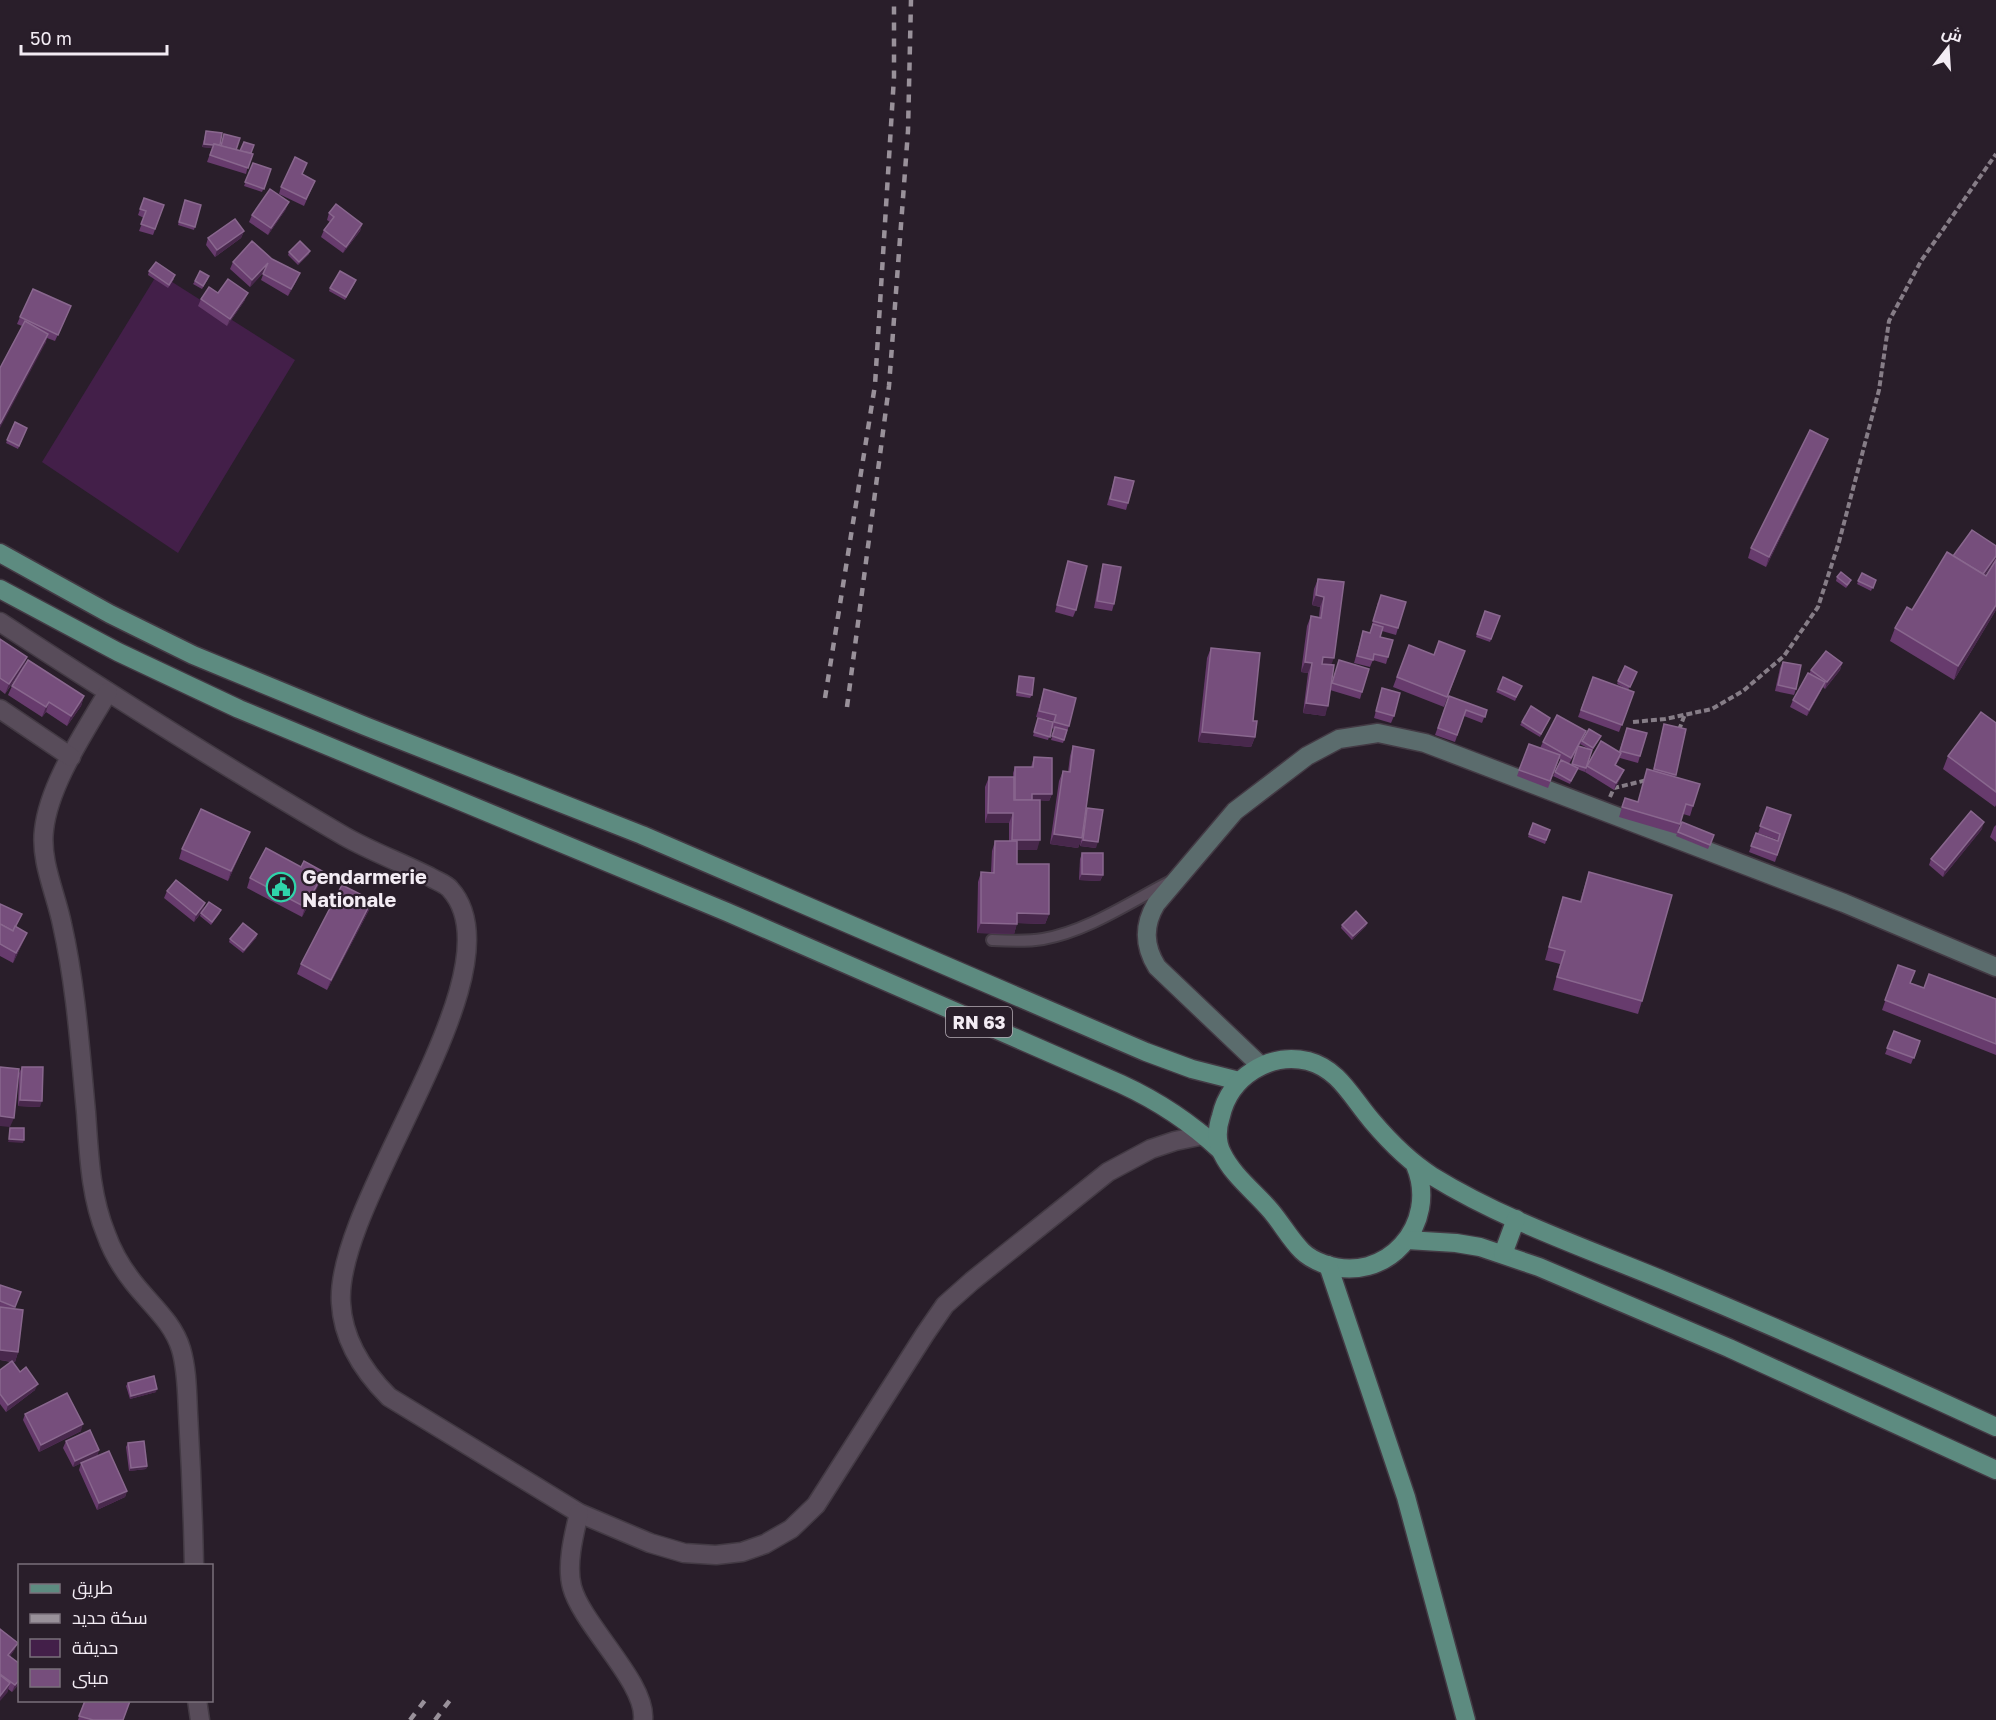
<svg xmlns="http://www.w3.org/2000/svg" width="1996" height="1720" font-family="'Golos Text',Cairo,sans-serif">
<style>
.green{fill:#431f49}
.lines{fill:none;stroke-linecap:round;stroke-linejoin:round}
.service-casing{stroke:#433a44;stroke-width:14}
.minor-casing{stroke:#433a44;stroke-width:21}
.secondary-casing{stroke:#433a44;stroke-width:21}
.primary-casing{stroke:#433a44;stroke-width:21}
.path{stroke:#867d87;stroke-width:4;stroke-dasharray:6 3;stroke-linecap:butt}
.service{stroke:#584c5a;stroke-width:10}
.minor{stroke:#584c5a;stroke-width:18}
.secondary{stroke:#5b6c6d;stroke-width:18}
.primary{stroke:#5d8b80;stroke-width:18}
.rail{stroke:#99919a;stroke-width:4.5;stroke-dasharray:8 8;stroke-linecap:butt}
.wall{fill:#673b6d;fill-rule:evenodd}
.shaded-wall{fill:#48284c}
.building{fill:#764e7c;stroke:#89678e;stroke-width:1.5}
.labels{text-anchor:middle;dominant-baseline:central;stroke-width:4.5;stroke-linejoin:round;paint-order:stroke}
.shield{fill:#291e2a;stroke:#b6aeb7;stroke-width:1.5}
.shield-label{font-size:18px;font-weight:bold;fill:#f3ecf4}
.poi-label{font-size:20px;font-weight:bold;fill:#f3ecf4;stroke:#291e2a;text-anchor:start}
</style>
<rect width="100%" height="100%" fill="#291e2a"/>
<path class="green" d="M158,273L295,360L178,553L42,462Z"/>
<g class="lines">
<g class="service-casing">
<path id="service" d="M992,940C1009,941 1026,942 1043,939C1088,931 1130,902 1171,881"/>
</g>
<g class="minor-casing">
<g id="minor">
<path d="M0,622C113,696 227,768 344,836C372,852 403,863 432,878C437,881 446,884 450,889C524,970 334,1200 341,1303C343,1341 363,1371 389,1397L579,1513L650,1543L684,1553L716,1555L742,1552L765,1544L791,1529L816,1505L925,1334L945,1305L972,1281L1108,1172L1151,1149L1175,1141L1204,1135"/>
<path d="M108,692C85,732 49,784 44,830C40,861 56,894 62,924C76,986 80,1049 86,1112C89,1153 90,1195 106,1234C112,1251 122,1268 133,1282C150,1304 173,1322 181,1349C187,1369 187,1392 188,1413C191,1464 193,1515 194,1566"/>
<path d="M0,709L71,757"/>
<path d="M579,1513C574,1534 566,1565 572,1587C582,1625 647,1683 643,1720"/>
<path d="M197,1700L200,1720"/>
</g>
</g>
<g class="secondary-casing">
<path id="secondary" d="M1261,1066L1157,967C1144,946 1143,926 1156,904L1235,811L1307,756L1339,739L1378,733L1425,743L1844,903L1996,967"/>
</g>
<g class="primary-casing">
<g id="primary">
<path d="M0,553L110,614L193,655L365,726L642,835L1146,1052L1192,1069L1239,1081"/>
<path d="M0,589L118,652L239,709L727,912L1121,1084C1158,1101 1190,1122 1220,1150"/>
<path d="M1415,1165C1440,1224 1386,1286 1324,1264C1316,1261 1308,1257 1302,1251C1290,1239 1282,1224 1271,1211C1255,1192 1233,1176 1222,1153C1216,1141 1217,1128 1221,1116C1230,1077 1269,1052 1308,1061C1339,1069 1352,1098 1372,1121C1389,1141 1410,1162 1432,1176C1505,1221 1591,1250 1670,1283C1780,1329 1888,1377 1996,1427"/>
<path d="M1407,1240L1456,1243L1480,1247L1539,1267L1729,1348L1996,1470"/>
<path d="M1503,1254L1516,1219"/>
<path d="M1328,1265L1406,1497L1466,1720"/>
</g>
</g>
<g class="path">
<path d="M1633,722L1665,719L1712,709L1743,691L1784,656L1818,607L1839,542L1879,390L1889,321L1921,261L1996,154"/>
<path d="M1679,730L1685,714"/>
<path d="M1610,797L1614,788L1647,780"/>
</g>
<use href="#service" class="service"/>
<use href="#minor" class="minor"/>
<use href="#secondary" class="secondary"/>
<use href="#primary" class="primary"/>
<g class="rail">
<path d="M825,698L875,385L894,77V0"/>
<path d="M847,707L889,386L908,131L911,0"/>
<path d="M410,1720L429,1695"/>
<path d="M435,1720L450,1700"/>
</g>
</g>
<g class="wall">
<path d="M206,131L220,145L251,153L246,174L207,162L212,148L202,147Z"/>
<path d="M253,163L271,169L262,192L244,186Z"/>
<path d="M315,181L304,206L279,194L281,187Z"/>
<path d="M144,198L164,205L153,235L139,231L144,218L138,215Z"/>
<path d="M185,200L201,205L194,230L178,225Z"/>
<path d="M286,209L268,235L249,222L252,215Z"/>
<path d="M329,213L362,224L360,231L343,253L321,237L324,230L330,222L327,220Z"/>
<path d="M244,231L241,238L215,257L206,245L208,238Z"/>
<path d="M289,252L309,254L298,265L288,255Z"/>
<path d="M272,259L297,280L288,296L261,280L264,272L250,287L230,269L233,262Z"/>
<path d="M149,271L174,279L168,288L148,275Z"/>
<path d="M208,279L202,289L193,284L195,281Z"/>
<path d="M355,283L345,300L329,291L330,288Z"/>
<path d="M218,293L245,300L227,326L198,306L201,299Z"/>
<path d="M68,312L55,341L47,338L45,344L22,326L17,324L20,317Z"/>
<path d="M15,422L27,428L18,449L6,443Z"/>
<path d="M1828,439L1824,449L1766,567L1748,558L1751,548Z"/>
<path d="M1115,477L1128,503L1126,510L1107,505Z"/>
<path d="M1953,556L1996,559L1985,575L1986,576L1996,560V610L1954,680L1890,641L1895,628L1912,610Z"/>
<path d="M1068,561L1076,610L1073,617L1055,612Z"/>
<path d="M1103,564L1114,604L1112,611L1094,608L1101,571Z"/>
<path d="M1862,573L1876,580L1871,591L1857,584Z"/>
<path d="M1837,577L1850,583L1846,588L1836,581Z"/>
<path d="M1318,579L1344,582L1331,665V686L1337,667L1362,692L1360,699L1330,690L1325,716L1303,713L1308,673L1301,672L1307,626L1311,616L1319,617L1320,607L1312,605L1314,589Z"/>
<path d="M1378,602L1398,628L1396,635L1382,631L1380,637L1388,657L1386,664L1373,660L1370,667L1354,663L1363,631L1370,633Z"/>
<path d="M1485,611L1500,616L1490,642L1476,637Z"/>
<path d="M0,639L27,657L23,667L84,696L81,706L67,726L46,712L42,717L8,695L12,686L23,668L5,694L0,690Z"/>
<path d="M1409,645L1434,655L1465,651L1444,707L1393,687Z"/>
<path d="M1211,648L1255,737L1251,747L1198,742L1207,658Z"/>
<path d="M1783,662L1796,689L1794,695L1775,691L1780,668Z"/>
<path d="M1842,663L1840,670L1825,689L1823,687L1807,716L1790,707L1793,700L1809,674L1811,670Z"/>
<path d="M1637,672L1628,690L1617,684L1618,681Z"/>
<path d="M1019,676L1032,695L1030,698L1016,696Z"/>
<path d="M1593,677L1634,692L1619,732L1578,717Z"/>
<path d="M1522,686L1515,701L1496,692L1498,689Z"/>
<path d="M1382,688L1394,716L1391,723L1374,718Z"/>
<path d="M1044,689L1069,726L1063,743L1051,740L1054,729L1052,728L1048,740L1033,736L1038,718L1053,722V721L1036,717Z"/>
<path d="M1449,696L1487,710L1482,723L1464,716L1455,742L1435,735Z"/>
<path d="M1550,718L1540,737L1520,725L1522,722Z"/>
<path d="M1996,723V805L1995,807L1943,769L1948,756Z"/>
<path d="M1664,724L1676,775L1675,777L1693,806L1690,816L1683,814L1677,834L1619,817L1625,798L1638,802L1647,769L1653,771Z"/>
<path d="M1627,728L1640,756L1638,763L1620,758L1616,765L1621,777L1614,790L1585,772L1587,766L1619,752Z"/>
<path d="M1601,736L1592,751L1585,772L1577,769L1570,784L1553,776L1561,760L1559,759L1548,788L1517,776L1529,744L1540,748L1543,742L1582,740ZM1582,741L1580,744L1589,749L1579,746ZM1578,748L1577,749L1572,765L1569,764Z"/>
<path d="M1073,746L1085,812L1087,808L1096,848L1080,846L1081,840L1078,848L1050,844L1059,781L1063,771L1068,772L1070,756Z"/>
<path d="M1034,757L1052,794L1049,801L1040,800L1037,850H1017V864L1049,914L1045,924L1017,923L1014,934L977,933L978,882L981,872H991L992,851L995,841H1009V823H985V787L989,777H1013V773L1015,767H1031Z"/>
<path d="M1767,807L1791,815L1775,862L1749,852L1756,833L1778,841V840L1758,833Z"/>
<path d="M1682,822L1714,835L1708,849L1676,836Z"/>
<path d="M1533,823L1550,830L1545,844L1528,837Z"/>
<path d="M1996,825V842L1990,837L1994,827Z"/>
<path d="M1982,829L1943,877L1929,865L1931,859Z"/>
<path d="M246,841L228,881L179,859L182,849Z"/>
<path d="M1082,853L1103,875L1100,881L1079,880L1080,859Z"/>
<path d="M301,867L324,872L320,882L302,917L247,888L250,878Z"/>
<path d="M1589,872L1642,1001L1638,1014L1553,990L1560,964L1545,960L1559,910L1563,897L1580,901Z"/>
<path d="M167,891L203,909L220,913L211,925L200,916L201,913L194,922L164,898Z"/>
<path d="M372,900L369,910L327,990L297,974L301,964Z"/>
<path d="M0,904L22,914L16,927L27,933L23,942L13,963L0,956Z"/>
<path d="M1367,923L1366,926L1352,940L1341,928L1342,925Z"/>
<path d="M257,934L256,938L243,953L229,942L230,939Z"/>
<path d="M1898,965L1910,983L1924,988L1996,999V1055L1882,1010Z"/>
<path d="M1894,1031L1920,1041L1911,1064L1885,1054Z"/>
<path d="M22,1067L40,1107L18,1106L19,1073Z"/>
<path d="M0,1285L21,1292L14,1309L18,1352L15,1362H12L35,1390L6,1412L0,1404V1370L11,1362L0,1360Z"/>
<path d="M128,1383L156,1392L130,1399L126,1386Z"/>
<path d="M25,1414L81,1431L39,1452L23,1420Z"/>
<path d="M66,1441L99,1450L97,1456L127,1491L125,1497L97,1510L79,1470L81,1463L73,1467L63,1448Z"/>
<path d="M128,1443L147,1466L146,1469L129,1471L126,1447Z"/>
<path d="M0,1629L15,1649L10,1656L20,1683L12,1692L8,1689L7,1693Z"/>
<path d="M84,1701L123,1720H78Z"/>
</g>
<g class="shaded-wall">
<path d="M204,144L220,146L219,149L202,147Z"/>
<path d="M289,202L286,209L268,235L271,228Z"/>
<path d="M362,224L360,231L343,253L346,247Z"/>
<path d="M244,231L241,238L215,257L217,250Z"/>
<path d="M310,251L309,254L298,265L299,262Z"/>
<path d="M268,263L266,270L250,287L252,280Z"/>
<path d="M300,273L297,280L288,296L291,289Z"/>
<path d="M248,293L245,300L227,326L230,319Z"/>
<path d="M48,334L45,344L0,428V424Z"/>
<path d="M1828,439L1824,449L1766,567L1769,557Z"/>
<path d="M1996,556V559L1979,583L1982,577Z"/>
<path d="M1316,595L1324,597L1320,607L1312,605Z"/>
<path d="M1996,605V610L1954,680L1958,666Z"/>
<path d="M27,657L23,667L5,694L9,684Z"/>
<path d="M1323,657L1334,658L1330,668L1320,667Z"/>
<path d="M1305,662L1312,663L1308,673L1301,672Z"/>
<path d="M1842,663L1840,670L1825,689L1827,682Z"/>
<path d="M1825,682L1822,689L1807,716L1809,710Z"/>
<path d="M84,696L81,706L67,726L71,716Z"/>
<path d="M49,702L46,712L42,717L46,707Z"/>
<path d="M1306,703L1328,706L1325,716L1303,713Z"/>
<path d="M1202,732L1255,737L1251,747L1198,742Z"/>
<path d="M1624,770L1621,777L1614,790L1616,783Z"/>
<path d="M1032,794H1052L1049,801L1030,800Z"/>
<path d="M988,813H1013L1009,823H985Z"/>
<path d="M1984,822L1982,829L1943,877L1945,870Z"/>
<path d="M250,832L246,841L228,881L231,871Z"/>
<path d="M1054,834L1082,838L1078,848L1050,844Z"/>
<path d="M1012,840H1040L1037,850H1009Z"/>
<path d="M1083,840L1098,842L1096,848L1080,846Z"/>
<path d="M324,872L320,882L302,917L305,907Z"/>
<path d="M1082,874L1103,875L1100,881L1079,880Z"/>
<path d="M372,900L369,910L327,990L331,980Z"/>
<path d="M205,903L203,910L194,922L196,915Z"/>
<path d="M1017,913L1049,914L1045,924L1014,923Z"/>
<path d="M981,923L1017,924L1014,934L977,933Z"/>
<path d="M1367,923L1366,926L1352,940L1353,936Z"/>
<path d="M27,933L23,942L13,963L16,953Z"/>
<path d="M257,934L256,938L243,953L244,950Z"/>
<path d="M20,1100L42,1101L40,1107L18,1106Z"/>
<path d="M0,1116L14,1118L10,1127L0,1126Z"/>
<path d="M9,1139L24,1140L23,1143L8,1142Z"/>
<path d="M0,1350L18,1352L15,1362L0,1360Z"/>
<path d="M38,1384L35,1390L6,1412L8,1405Z"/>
<path d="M157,1389L156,1392L130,1399L131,1396Z"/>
<path d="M83,1424L81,1431L39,1452L41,1445Z"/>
<path d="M99,1450L97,1456L73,1467L75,1461Z"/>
<path d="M147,1466L146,1469L129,1471L131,1468Z"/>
<path d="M127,1491L125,1497L97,1510L99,1503Z"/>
<path d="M18,1643L15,1649L6,1662L8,1655Z"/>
<path d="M20,1679V1683L12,1692L15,1685Z"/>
<path d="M10,1683L7,1693L0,1701V1696Z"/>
</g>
<g class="building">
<path d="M206,131L222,133L220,145L214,144L213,145L204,144Z"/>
<path d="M224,134L240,138L236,150L221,146Z"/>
<path d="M244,142L254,145L251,153L240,151Z"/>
<path d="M214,144L253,154L248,168L210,155Z"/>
<path d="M295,157L307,163L302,174L315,181L306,199L281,187Z"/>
<path d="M253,163L271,169L264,189L245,182Z"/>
<path d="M270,189L289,202L271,228L252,215Z"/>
<path d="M144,198L164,205L155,229L141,224L146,211L140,209Z"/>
<path d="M185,200L201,205L195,227L179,222Z"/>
<path d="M336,204L362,224L346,247L324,230L334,217L329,213Z"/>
<path d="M235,219L244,231L217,250L208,238Z"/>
<path d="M252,241L272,259L300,273L291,289L263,274L268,263L252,280L233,262Z"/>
<path d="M300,241L310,251L299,262L289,252Z"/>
<path d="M156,262L175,275L169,285L149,271Z"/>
<path d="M200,271L209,276L203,286L195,281Z"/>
<path d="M340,271L356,280L346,297L330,288Z"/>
<path d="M228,279L248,293L230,319L201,299L209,287L218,293Z"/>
<path d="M33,289L71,306L58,335L20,317Z"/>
<path d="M25,321L48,334L0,424V368Z"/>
<path d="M15,422L27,428L19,446L7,440Z"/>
<path d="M1810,430L1828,439L1769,557L1751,548Z"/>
<path d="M1115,477L1134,481L1128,503L1110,499Z"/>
<path d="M1972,530L1996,546V556L1983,574L1953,556Z"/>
<path d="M1947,552L1986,576L1996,560V605L1958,666L1895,628L1907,607L1912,610Z"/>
<path d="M1068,561L1087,566L1076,610L1057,605Z"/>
<path d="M1103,564L1121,567L1114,604L1097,601Z"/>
<path d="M1841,572L1851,580L1847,585L1837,577Z"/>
<path d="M1862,573L1876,580L1873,588L1858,581Z"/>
<path d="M1318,579L1344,582L1334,658L1323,657L1322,664L1334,665L1328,706L1306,703L1312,663L1305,662L1311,616L1321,618L1324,597L1316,595Z"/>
<path d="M1381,595L1406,602L1398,628L1373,621Z"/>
<path d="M1485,611L1500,616L1491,639L1477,634Z"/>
<path d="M1373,624L1383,627L1380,637L1393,640L1388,657L1374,654L1373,660L1357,656L1363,631L1370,633Z"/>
<path d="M0,639L27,657L9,684L0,678Z"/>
<path d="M1439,641L1465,651L1447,697L1397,677L1409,645L1434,655Z"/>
<path d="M1211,648L1260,653L1253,721H1257L1255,737L1202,732Z"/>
<path d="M1826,651L1842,663L1827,682L1811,670Z"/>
<path d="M28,660L84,696L71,716L49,702L46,707L12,686Z"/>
<path d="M1339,660L1369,669L1362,692L1332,683Z"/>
<path d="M1783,662L1801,665L1796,689L1778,685Z"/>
<path d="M1625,666L1637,672L1630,687L1618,681Z"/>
<path d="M1808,673L1825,682L1809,710L1793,700Z"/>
<path d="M1019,676L1034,678L1032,695L1017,692Z"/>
<path d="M1503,677L1522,686L1516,697L1498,689Z"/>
<path d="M1593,677L1634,692L1622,725L1581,710Z"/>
<path d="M1382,688L1400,693L1394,716L1376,711Z"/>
<path d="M1044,689L1076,698L1069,726L1054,722L1056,715L1039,711Z"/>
<path d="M1449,696L1487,710L1485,717L1466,710L1457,735L1438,728Z"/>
<path d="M1531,706L1550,718L1541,734L1522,722Z"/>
<path d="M1981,712L1996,723V792L1948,756Z"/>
<path d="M1557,715L1586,731L1571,758L1543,742Z"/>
<path d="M1038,718L1053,722L1050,737L1034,732Z"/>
<path d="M1664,724L1686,729L1676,775L1654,769Z"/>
<path d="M1055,727L1067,730L1064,740L1052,736Z"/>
<path d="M1627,728L1647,733L1640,756L1620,751Z"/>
<path d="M1589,729L1601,736L1593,748L1582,741Z"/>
<path d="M1601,741L1621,753L1615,765L1624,770L1616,783L1587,766Z"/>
<path d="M1529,744L1560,755L1550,781L1519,770Z"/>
<path d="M1073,746L1094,750L1082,838L1054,834L1063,771L1070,772Z"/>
<path d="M1578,746L1592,750L1586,768L1572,764Z"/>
<path d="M1034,757L1052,758V794H1032V800H1015V767H1033Z"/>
<path d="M1561,760L1578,768L1571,781L1555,772Z"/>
<path d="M1647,769L1700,784L1693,806L1686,804L1680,824L1622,807L1625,798L1638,802Z"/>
<path d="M989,777H1014V800H1040V840H1012L1013,813H988Z"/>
<path d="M1767,807L1791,815L1777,855L1751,846L1756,833L1778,841L1780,834L1760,826Z"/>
<path d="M1087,808L1103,810L1098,842L1083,840Z"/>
<path d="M201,809L250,832L231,871L182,849Z"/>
<path d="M1971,811L1984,822L1945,870L1931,859Z"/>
<path d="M1682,822L1714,835L1710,845L1678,832Z"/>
<path d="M1533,823L1550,830L1546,840L1529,834Z"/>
<path d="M995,841H1017V864H1049V914L1017,913V924L981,923V872L994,873Z"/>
<path d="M266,848L301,867L304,861L324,872L305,907L250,878Z"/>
<path d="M1082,853H1103V875L1082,874Z"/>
<path d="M1589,872L1672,895L1642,1001L1557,977L1565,951L1549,947L1563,897L1581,902Z"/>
<path d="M176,880L205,903L196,915L167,891Z"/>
<path d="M342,885L372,900L331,980L301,964Z"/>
<path d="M209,902L221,910L212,922L201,913Z"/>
<path d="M0,904L22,914L13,931L0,924Z"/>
<path d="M1356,911L1367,923L1353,936L1342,925Z"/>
<path d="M243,923L257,934L244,950L230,939Z"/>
<path d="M0,924L13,931L15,926L27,933L16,953L0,944Z"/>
<path d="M1898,965L1915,971L1910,983L1924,988L1929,974L1996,999V1044L1885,1000Z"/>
<path d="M1894,1031L1920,1041L1914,1058L1887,1048Z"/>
<path d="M0,1067L19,1069L14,1118L0,1116Z"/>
<path d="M22,1067H43L42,1101L20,1100Z"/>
<path d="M10,1128H24V1140L9,1139Z"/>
<path d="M0,1285L21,1292L15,1307L0,1301Z"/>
<path d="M0,1307L23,1310L18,1352L0,1350Z"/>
<path d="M12,1361L20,1372L26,1367L38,1384L8,1405L0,1394V1370Z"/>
<path d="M154,1376L157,1389L131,1396L128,1383Z"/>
<path d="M67,1393L83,1424L41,1445L25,1414Z"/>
<path d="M90,1430L99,1450L75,1461L66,1441Z"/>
<path d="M144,1441L147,1466L131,1468L128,1443Z"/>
<path d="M109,1451L127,1491L99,1503L81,1463Z"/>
<path d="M0,1629L18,1643L8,1655L20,1664V1679L15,1685L0,1674Z"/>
<path d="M0,1675L10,1683L0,1696Z"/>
<path d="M85,1701H130L123,1720H93L79,1716Z"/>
</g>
<defs>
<g id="civic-ring" transform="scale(1.5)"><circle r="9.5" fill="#291e2a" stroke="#2fd4aa" stroke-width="1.5"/><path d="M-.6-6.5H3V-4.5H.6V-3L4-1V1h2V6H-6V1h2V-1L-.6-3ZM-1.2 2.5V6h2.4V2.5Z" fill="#2fd4aa"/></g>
</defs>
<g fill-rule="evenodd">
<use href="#civic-ring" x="281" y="887"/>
</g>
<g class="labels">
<rect class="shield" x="946" y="1007" width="66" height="30" rx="4.5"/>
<g class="shield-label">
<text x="979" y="1022">RN 63</text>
</g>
<g class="poi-label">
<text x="302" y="876">Gendarmerie<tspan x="302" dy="23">Nationale</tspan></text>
</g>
</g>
<rect x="18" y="1564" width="195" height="138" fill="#291e2a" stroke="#7a707b" stroke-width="1.5"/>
<rect x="30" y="1584" width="30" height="9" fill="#5d8b80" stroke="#7a707b" stroke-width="1.5"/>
<text x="72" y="1594" font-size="18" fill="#f3ecf4">طريق</text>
<rect x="30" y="1614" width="30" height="9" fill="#99919a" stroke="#7a707b" stroke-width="1.5"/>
<text x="72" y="1624" font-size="18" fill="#f3ecf4">سكة حديد</text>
<rect x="30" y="1639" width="30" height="18" fill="#431f49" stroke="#7a707b" stroke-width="1.5"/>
<text x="72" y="1654" font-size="18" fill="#f3ecf4">حديقة</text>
<rect x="30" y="1669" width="30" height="18" fill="#764e7c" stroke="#7a707b" stroke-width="1.5"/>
<text x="72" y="1684" font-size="18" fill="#f3ecf4">مبنى</text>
<g transform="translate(1948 48) rotate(17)" stroke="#291e2a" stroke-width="4.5" paint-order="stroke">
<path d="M0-4.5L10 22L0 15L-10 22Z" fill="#f3ecf4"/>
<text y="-9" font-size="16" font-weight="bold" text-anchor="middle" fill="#f3ecf4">ش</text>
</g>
<path d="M21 45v9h146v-9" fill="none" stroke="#f3ecf4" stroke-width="3"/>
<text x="30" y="45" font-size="18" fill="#f3ecf4" stroke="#291e2a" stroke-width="4.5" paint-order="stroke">50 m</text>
</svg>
